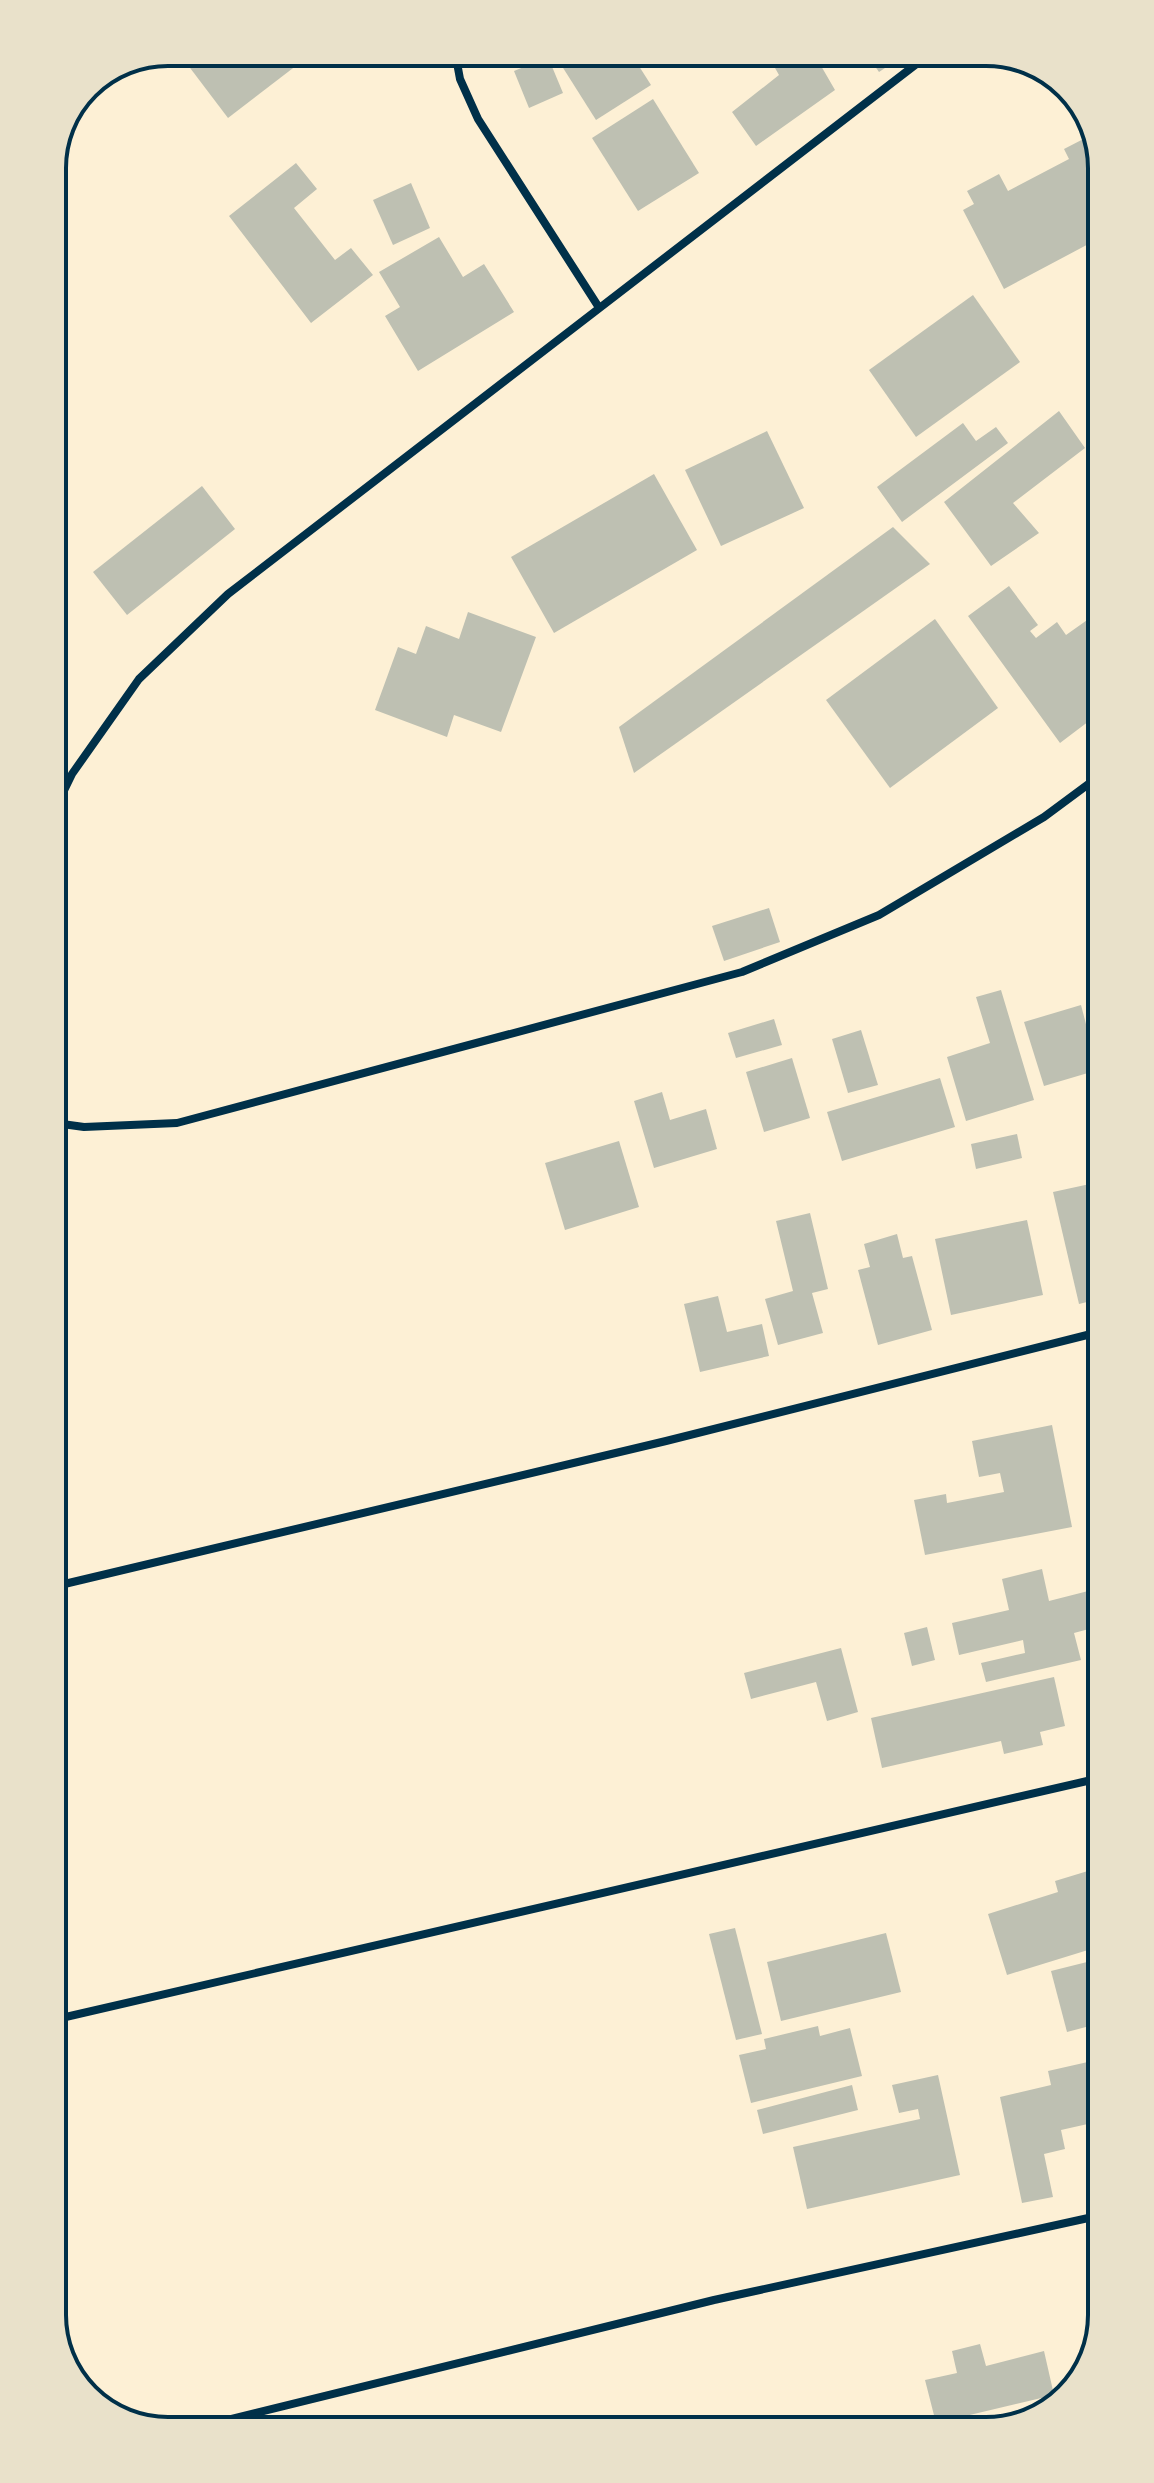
<svg xmlns="http://www.w3.org/2000/svg" width="1154" height="2483" font-family="'PT Serif',serif">
<style>
.building{fill:#bec0b2}
.lines{fill:none;stroke-linecap:round;stroke-linejoin:round}
.minor{stroke:#003049;stroke-width:8}
.rim{fill:none;stroke:#003049;stroke-width:4}
</style>
<rect width="100%" height="100%" fill="#fdf0d5"/>
<g class="building">
<path d="M178,52H314L228,118Z"/>
<path d="M553,52H630L651,85L596,120Z"/>
<path d="M766,52H813L835,90L756,146L732,112L779,75Z"/>
<path d="M865,52H887L894,62L879,72Z"/>
<path d="M548,57L563,93L529,108L514,71Z"/>
<path d="M653,99L699,173L638,211L592,138Z"/>
<path d="M1095,133L1096,240L1004,289L963,210L974,204L967,191L999,174L1008,191L1069,159L1064,149Z"/>
<path d="M296,163L317,189L294,208L335,260L351,248L373,275L311,323L229,216Z"/>
<path d="M411,183L430,228L393,245L373,200Z"/>
<path d="M439,237L463,277L484,264L514,312L418,371L385,316L400,307L379,272Z"/>
<path d="M973,295L1020,362L916,437L869,370Z"/>
<path d="M1059,411L1085,448L1013,503L1039,533L991,566L944,502Z"/>
<path d="M963,423L976,441L996,427L1008,443L902,522L877,487Z"/>
<path d="M767,431L804,508L721,546L685,470Z"/>
<path d="M654,474L697,550L554,633L511,557Z"/>
<path d="M202,486L235,529L127,615L93,572Z"/>
<path d="M893,527L930,564L634,773L619,727Z"/>
<path d="M1009,586L1038,625L1030,631L1036,638L1057,622L1066,635L1090,618L1097,628V715L1060,743L968,616Z"/>
<path d="M468,612L536,637L501,732L454,715L447,737L375,710L398,647L416,654L426,626L459,639Z"/>
<path d="M935,619L998,708L890,788L826,700Z"/>
<path d="M769,908L780,942L724,961L712,926Z"/>
<path d="M1001,990L1034,1100L966,1121L947,1057L990,1043L976,997Z"/>
<path d="M1081,1005L1098,1070L1044,1086L1024,1022Z"/>
<path d="M774,1019L782,1045L736,1058L728,1033Z"/>
<path d="M861,1030L878,1085L848,1093L832,1039Z"/>
<path d="M792,1058L810,1118L764,1132L746,1072Z"/>
<path d="M940,1078L955,1127L842,1161L827,1112Z"/>
<path d="M662,1092L670,1120L706,1109L717,1149L654,1168L634,1101Z"/>
<path d="M1017,1134L1022,1158L976,1169L971,1144Z"/>
<path d="M619,1141L639,1207L565,1230L545,1163Z"/>
<path d="M1099,1182V1299L1079,1304L1053,1192Z"/>
<path d="M810,1213L828,1289L812,1293L823,1333L778,1345L765,1299L793,1291L776,1221Z"/>
<path d="M1027,1220L1043,1295L951,1315L935,1239Z"/>
<path d="M897,1234L903,1258L912,1256L932,1330L878,1345L858,1270L870,1267L864,1244Z"/>
<path d="M718,1296L727,1332L762,1324L769,1356L700,1372L684,1304Z"/>
<path d="M1052,1425L1072,1527L925,1555L914,1500L946,1494L947,1503L1004,1492L1000,1473L979,1477L972,1441Z"/>
<path d="M1042,1569L1049,1601L1100,1588V1626L1074,1633L1081,1660L986,1682L981,1663L1025,1653L1023,1640L959,1655L952,1623L1009,1610L1002,1579Z"/>
<path d="M927,1627L935,1660L912,1666L904,1633Z"/>
<path d="M841,1648L858,1712L827,1721L816,1682L751,1699L744,1673Z"/>
<path d="M1054,1677L1065,1726L1040,1732L1043,1745L1004,1754L1001,1741L882,1768L871,1718Z"/>
<path d="M1101,1867V1946L1007,1975L988,1914L1058,1892L1055,1881Z"/>
<path d="M735,1928L762,2034L736,2040L709,1934Z"/>
<path d="M886,1933L901,1992L781,2021L767,1962Z"/>
<path d="M1099,1959L1101,2023L1067,2032L1051,1971Z"/>
<path d="M818,2026L820,2036L850,2028L862,2076L751,2103L739,2055L766,2049L764,2039Z"/>
<path d="M1101,2059V2121L1061,2130L1065,2149L1044,2154L1053,2197L1022,2203L1000,2097L1051,2085L1048,2071Z"/>
<path d="M938,2075L960,2175L807,2209L793,2147L920,2119L918,2109L899,2113L892,2085Z"/>
<path d="M852,2085L858,2110L763,2134L757,2110Z"/>
<path d="M980,2344L986,2366L1044,2351L1054,2395L936,2423L925,2380L957,2373L952,2351Z"/>
</g>
<g class="lines">
<g class="minor">
<path d="M455,52L460,79L478,119L598,306"/>
<path d="M54,811L72,774L139,679L228,594L932,52"/>
<path d="M55,1123L84,1127L177,1123L742,972L879,915L1044,817L1098,777"/>
<path d="M56,1586L666,1441L1099,1332"/>
<path d="M57,2019L1100,1778"/>
<path d="M183,2431L714,2300L1102,2215"/>
</g>
</g>
<path d="M0 0H1154V2483H0ZM168 66H986A102 102 0 0 1 1088 168V2315A102 102 0 0 1 986 2417H168A102 102 0 0 1 66 2315V168A102 102 0 0 1 168 66Z" fill="#e9e1ca" fill-rule="evenodd"/>
<path class="rim" d="M168 66H986A102 102 0 0 1 1088 168V2315A102 102 0 0 1 986 2417H168A102 102 0 0 1 66 2315V168A102 102 0 0 1 168 66Z"/>
</svg>
